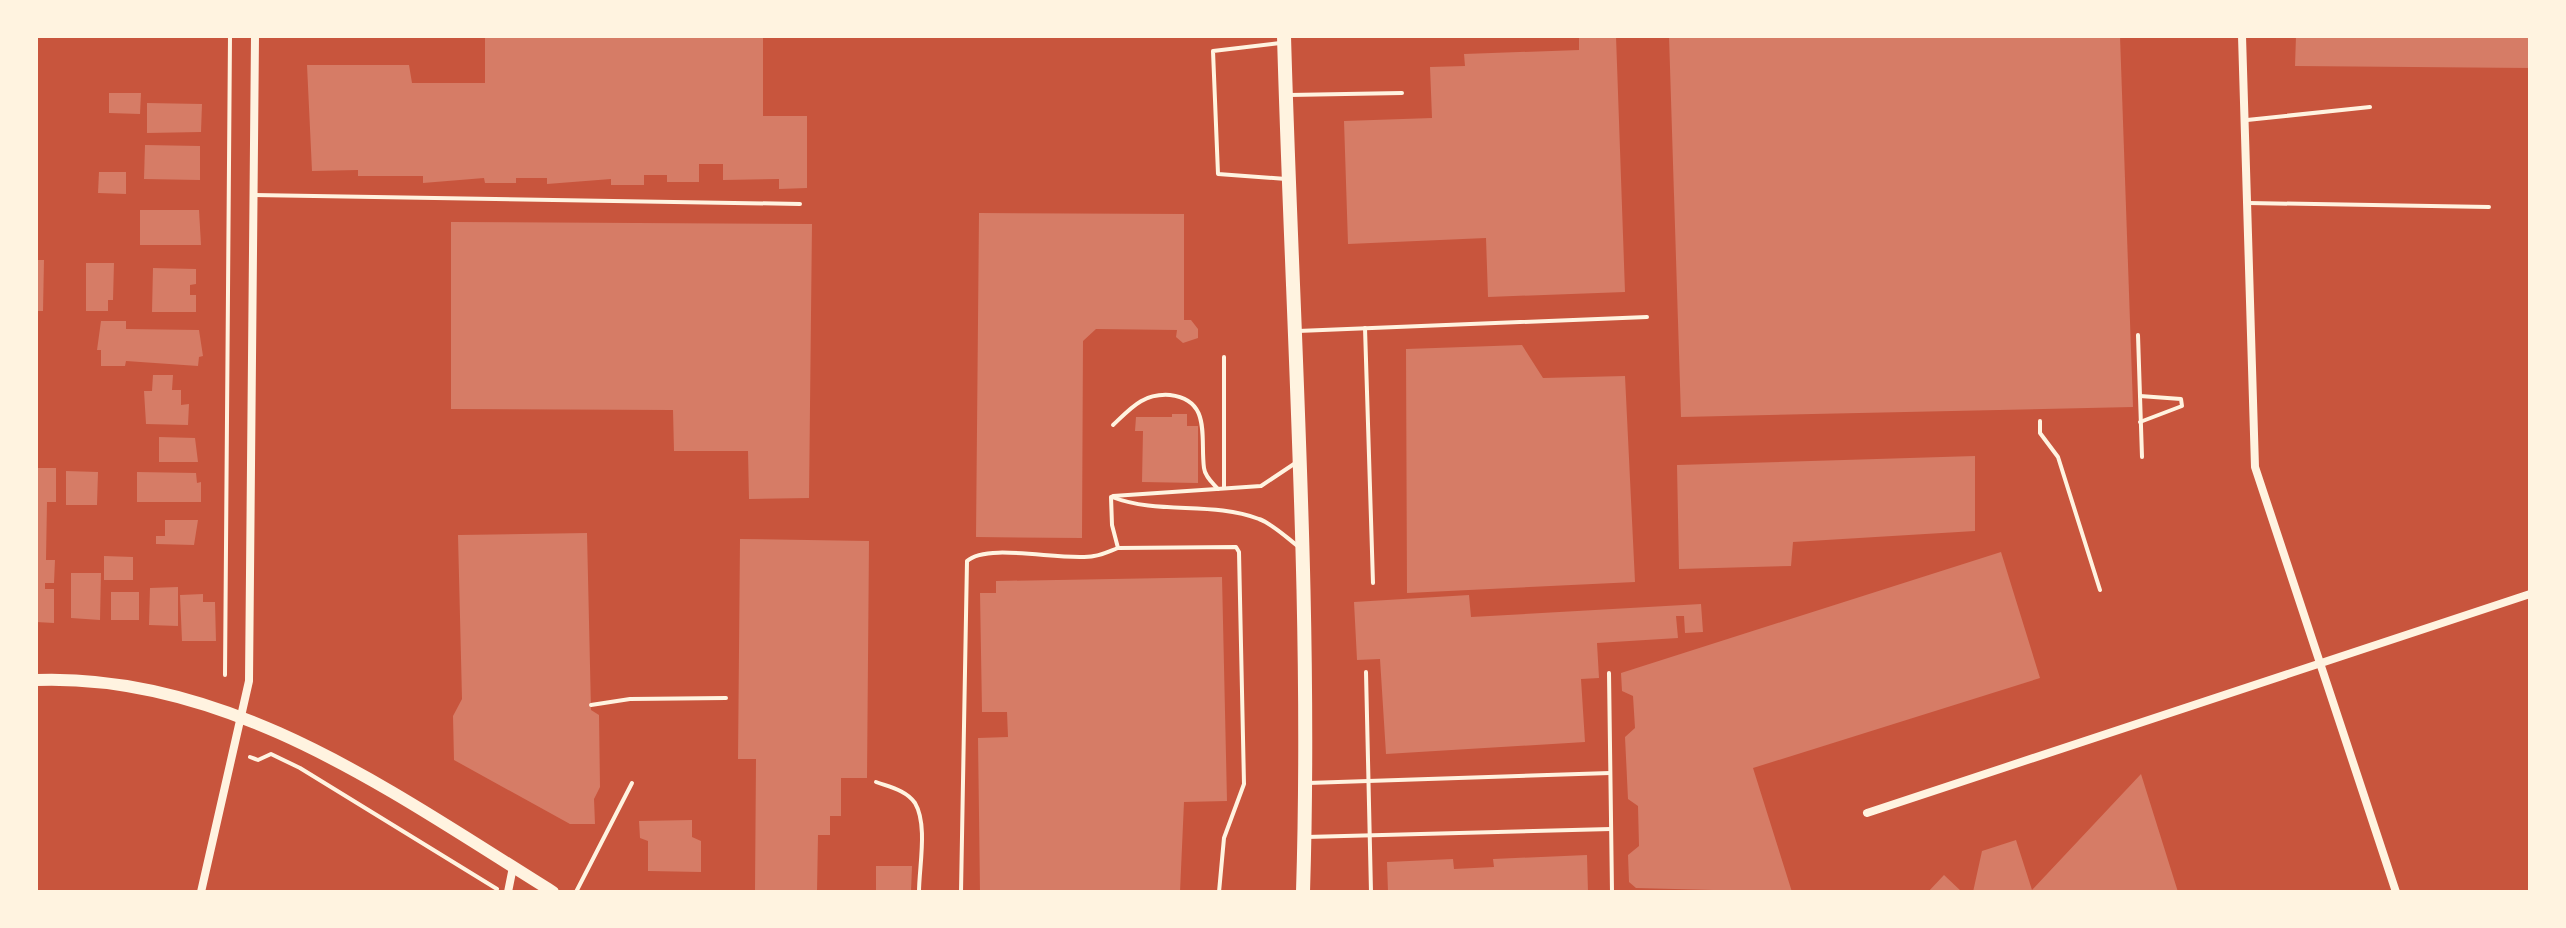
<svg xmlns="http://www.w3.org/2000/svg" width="2566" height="928" font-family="'Nunito Sans',sans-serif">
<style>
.building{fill:#d67c66}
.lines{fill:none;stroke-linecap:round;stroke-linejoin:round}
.path{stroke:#fff3e0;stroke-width:4}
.service{stroke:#fff3e0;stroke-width:4}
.minor{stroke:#fff3e0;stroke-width:8}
.secondary{stroke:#fff3e0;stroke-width:12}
.trunk{stroke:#fff3e0;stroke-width:14}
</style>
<rect width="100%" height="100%" fill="#c8553d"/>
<g class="building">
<path d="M485,36H763V116H807V188L779,189V179L723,180V164H699V182H667V175H644V185H611V179L547,184V178H516V183H485L484,178L423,183V176H358V170L312,171L307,65H409L412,83H485Z"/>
<path d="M1579,36H1616L1625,292L1488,297L1486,238L1348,244L1344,121L1432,118L1430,67L1465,66L1464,54L1579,50Z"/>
<path d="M1669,36H2120L2133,407L1681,417Z"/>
<path d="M2296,36H2530V68L2295,66Z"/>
<path d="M109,93H141L140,114L109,113Z"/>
<path d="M147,103L202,104L201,132L147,133Z"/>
<path d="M145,145L200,146V180L144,179Z"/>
<path d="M99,172H126V194L98,193Z"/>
<path d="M140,210H199L201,245H140Z"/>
<path d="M979,213L1184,214V320H1191L1198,329V338L1183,343L1176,337L1177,330L1096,329L1083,341L1082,538L976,537Z"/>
<path d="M451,222L812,224L809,498L749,499L748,451H674L673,410L451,409Z"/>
<path d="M36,260H44L43,311H36Z"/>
<path d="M86,263H114L113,300H108V311H86Z"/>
<path d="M153,268L196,269V284L190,285V295H196V312H152Z"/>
<path d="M101,321H126V329L199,330L203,356L199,357L198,366L126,361L125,366H101V350H97Z"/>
<path d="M1522,345L1543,378L1625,376L1635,582L1407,593L1406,349Z"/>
<path d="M153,375H173L172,390H181V405L189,404L188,425L146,424L144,391H152Z"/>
<path d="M1172,414H1187V426H1198V483L1142,482L1143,431H1135L1136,417H1172Z"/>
<path d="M159,437L195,438L198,462H159Z"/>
<path d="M1975,456V531L1793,542L1791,566L1679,569L1677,465Z"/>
<path d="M36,468H56V502H47L46,560H55L54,583H45V589H54V623L36,622Z"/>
<path d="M66,471L98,472L97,505H66Z"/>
<path d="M137,472L196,473L197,483L201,482V502H137Z"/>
<path d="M165,520H198L194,545L156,544V536H165Z"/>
<path d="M587,533L591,710L599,715L600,787L594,799L595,824H570L454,760L453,716L462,699L458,535Z"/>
<path d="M740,539L869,541L867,778H841V816H830V835H818L817,892H755L756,759H738Z"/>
<path d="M2001,552L2040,678L1753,768L1792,892L1636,888L1629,882L1628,855L1639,846L1638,806L1628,799L1625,737L1635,728L1633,696L1622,691L1621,673Z"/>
<path d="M104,556L133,557V580H104Z"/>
<path d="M71,573H101L100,620L71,618Z"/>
<path d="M1222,577L1227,801L1184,802L1180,892H980L978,738L1008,737L1007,712H982L980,593H996V581Z"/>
<path d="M178,587V626L149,625L150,588Z"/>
<rect x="111" y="592" width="28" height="28"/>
<path d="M203,594V602H215L216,641H182L180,595Z"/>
<path d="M1469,595L1471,617L1701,604L1703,632L1685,633L1684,616H1676L1678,638L1597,643L1599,678L1581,679L1585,742L1386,754L1380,659L1357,660L1354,602Z"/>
<path d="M2141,774L2178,892H1973L1982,851L2016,840L2032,890Z"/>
<path d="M692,820V837L701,841V872L648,871V841L640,838L639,821Z"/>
<path d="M1587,855L1588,892H1388L1387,862L1453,859L1454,869L1494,867L1493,859Z"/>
<path d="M876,866H912L911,892H876Z"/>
<path d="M1944,875L1962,892H1928Z"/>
</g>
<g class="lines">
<g class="path">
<path d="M2138,335L2142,457"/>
<path d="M2140,396L2181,399L2182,406L2140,422"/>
<path d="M2040,421V433L2058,457L2100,590"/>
<path d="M225,675L230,36"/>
<path d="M591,705L630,699L726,698"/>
<path d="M250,757L258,760L271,754L300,768L497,889"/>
</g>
<g class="service">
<path d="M1280,43L1213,51L1218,174L1286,179"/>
<path d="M1289,95L1402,93"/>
<path d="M2247,120L2370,107"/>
<path d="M254,195L800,204"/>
<path d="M2249,203L2489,207"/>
<path d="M1365,328L1373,583"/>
<path d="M1298,331L1647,317"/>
<path d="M1113,425C1131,408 1143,393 1170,395C1212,400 1200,438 1204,468C1205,477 1213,483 1218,489"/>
<path d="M1224,487V357"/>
<path d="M1113,496L1261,486L1297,462"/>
<path d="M1111,497L1112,525L1118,548L1236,547L1239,552L1244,784L1224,838L1219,892"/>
<path d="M1112,497C1159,515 1212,501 1259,519C1273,524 1287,538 1299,547"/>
<path d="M1366,672L1371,892"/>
<path d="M1609,673L1612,892"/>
<path d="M876,782C889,787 906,790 915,803C928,825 919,867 919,892"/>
<path d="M1308,783L1610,773"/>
<path d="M1306,837L1611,829"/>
<path d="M576,892L632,783"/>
<path d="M961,892L967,561C988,542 1064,562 1094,556C1102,555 1110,551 1118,548"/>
</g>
<g class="minor">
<path d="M2242,36L2255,467L2396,892"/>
<path d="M1867,813L2530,594"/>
<path d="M201,892L249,681L255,36"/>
<path d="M508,892L513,867"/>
</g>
<path class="secondary" d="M36,680C230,673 395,794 553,892"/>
<path class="trunk" d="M1284,36C1292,321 1312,607 1303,892"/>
</g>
<rect width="2566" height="928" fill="none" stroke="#fff3e0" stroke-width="76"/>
</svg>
